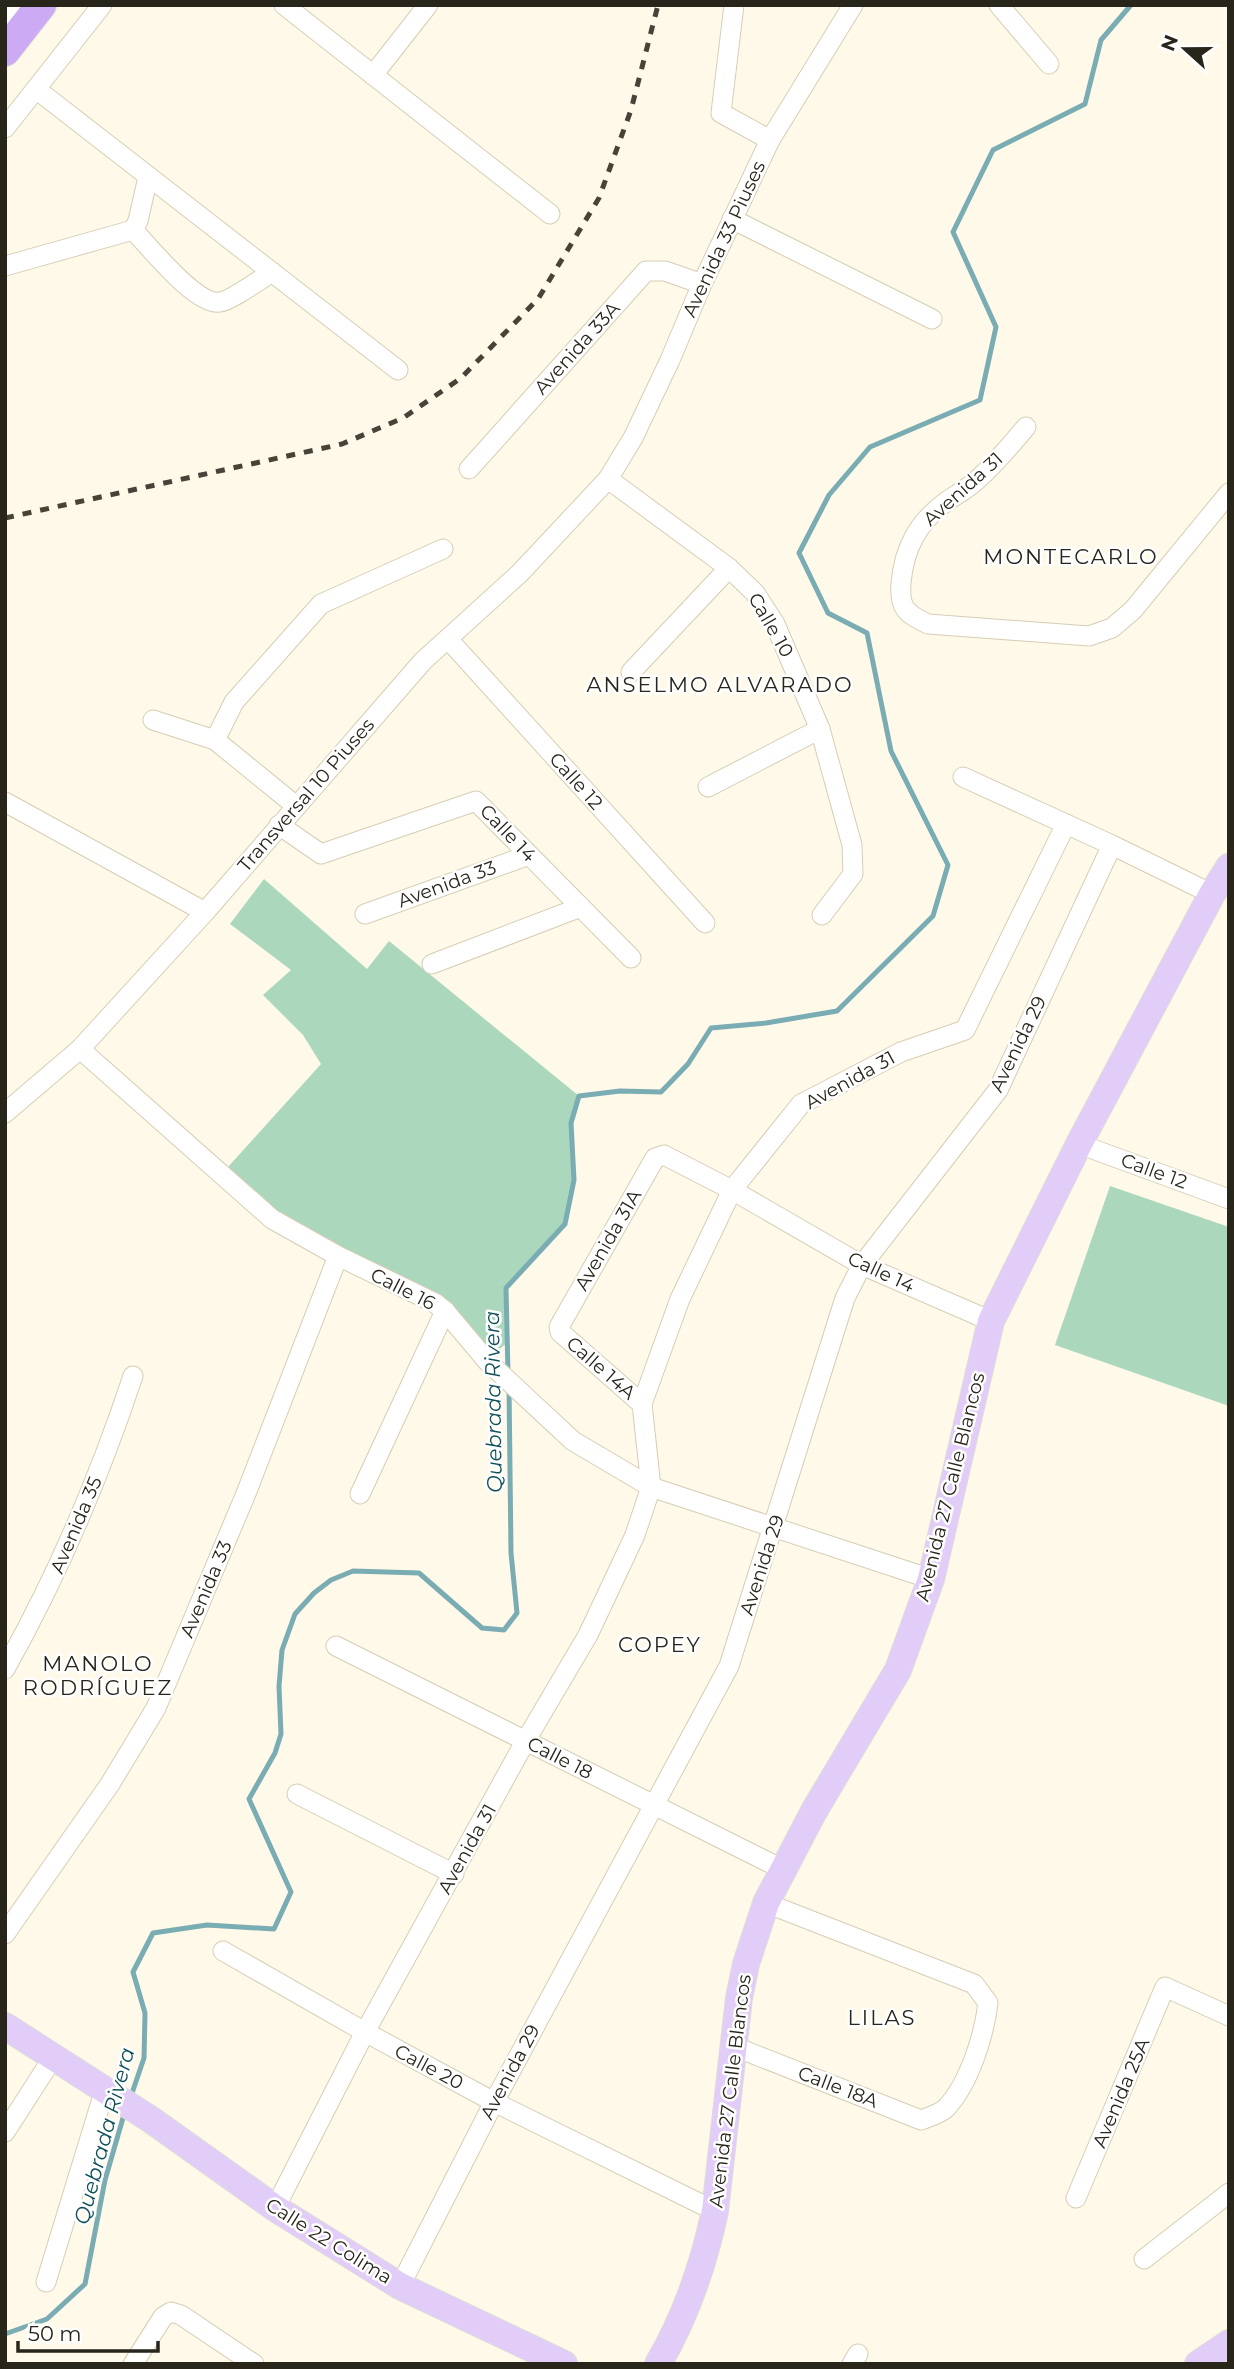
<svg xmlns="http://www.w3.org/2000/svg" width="1234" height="2369" font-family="Montserrat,sans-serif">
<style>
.green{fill:#abd7bd}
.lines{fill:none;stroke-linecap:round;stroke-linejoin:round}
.stream{stroke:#7aacb4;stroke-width:5}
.minor-casing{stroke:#d7cdb4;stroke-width:21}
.major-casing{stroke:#dddcdb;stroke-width:28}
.highway-casing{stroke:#dddcdb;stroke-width:32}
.minor{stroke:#fff;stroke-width:19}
.major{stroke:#e1cdf8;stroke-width:26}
.highway{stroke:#cdabf4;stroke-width:30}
.rail{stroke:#464338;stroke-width:5;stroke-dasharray:9 9;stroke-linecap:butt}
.labels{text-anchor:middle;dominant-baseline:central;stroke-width:5;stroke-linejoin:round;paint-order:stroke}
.street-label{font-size:19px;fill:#28251b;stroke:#fff}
.neighbourhood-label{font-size:21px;letter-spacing:2px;fill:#28251b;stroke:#fff}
.water-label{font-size:21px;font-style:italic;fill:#0f505b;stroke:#fff}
</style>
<rect width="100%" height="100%" fill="#fff9e9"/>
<g class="green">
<path d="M264,879L367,969L389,941L579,1096L571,1123L574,1180L565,1224L506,1288L508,1342L489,1358L469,1332L454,1306L443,1297L346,1251L281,1214L228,1167L321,1064L303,1035L263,995L291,970L230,924Z"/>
<path d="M1110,1186L1229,1227V1406L1055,1345Z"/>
</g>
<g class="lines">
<g class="stream">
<path d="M508,1374L506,1288L565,1224L574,1180L571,1123L579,1096L620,1091L661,1092L688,1064L711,1028L766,1023L837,1011L933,916L948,865L891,751L867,633L828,613L799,553L829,495L870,447L980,400L996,327L953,232L993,150L1085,104L1101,40L1131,5"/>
<path d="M130,2099L144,2058L145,2013L133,1972L153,1933L207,1925L274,1929L291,1892L249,1799L275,1753L281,1734L279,1686L282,1650L295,1614L314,1593L331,1580L353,1571L419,1573L482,1628L504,1630L517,1613L511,1553L509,1387"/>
<path d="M5,2334L47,2319L85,2284L105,2180L125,2111"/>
</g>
<g class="minor-casing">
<g id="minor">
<path d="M284,5L550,214"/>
<path d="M734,5L721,113L770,140"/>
<path d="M999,5L1049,64"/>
<path d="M5,25L21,5"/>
<path d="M373,75L428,5"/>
<path d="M36,89L398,370"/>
<path d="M5,128L102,5"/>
<path d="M732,219L932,319"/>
<path d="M133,230C150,247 196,306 220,302C230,301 261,279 272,272"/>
<path d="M5,266L133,230L138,221L148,177"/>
<path d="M1026,427C1011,445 996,463 978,479C969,488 957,494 947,501C918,522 904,548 901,583C899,608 906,614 928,624L1089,636L1112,628L1133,610L1229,493"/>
<path d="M469,469L646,271H665L702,284"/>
<path d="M608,479L729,568L755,593L775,624L820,729L852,845L853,874L822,915"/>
<path d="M448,639L705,923"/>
<path d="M631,672L729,568"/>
<path d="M153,720L215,740L296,806"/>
<path d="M215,740L234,702L321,604L443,549"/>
<path d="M963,777L1112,845L1212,894"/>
<path d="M708,787L820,729"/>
<path d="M5,802L205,912"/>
<path d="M279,825L321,854L476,801L631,958"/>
<path d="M365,914L529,855"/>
<path d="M432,964L581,907"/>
<path d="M80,1049L272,1219L338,1256L435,1303L445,1311L487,1361L573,1441L651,1487L931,1579"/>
<path d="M5,1113L80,1049L205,912L423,661L520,573L608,479L633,438L670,360L702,284L770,140L853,5"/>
<path d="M1079,1144L1229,1199"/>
<path d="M642,1404L680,1299L732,1190L801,1104L901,1052L965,1030L1066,824"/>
<path d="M360,1494L445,1311"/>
<path d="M336,1646L784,1870"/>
<path d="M5,1669C58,1575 99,1478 133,1376"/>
<path d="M297,1794L454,1874"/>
<path d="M5,1934L110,1784L156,1708L247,1491L338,1256"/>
<path d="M223,1951L365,2032L494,2102L715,2211"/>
<path d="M733,2046L921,2120C929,2117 940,2114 946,2108C969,2084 984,2036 988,2003L974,1984L766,1903"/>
<path d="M5,2132L54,2056"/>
<path d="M1076,2198L1165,1987L1229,2016"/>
<path d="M275,2208L365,2032L526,1740L588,1635L635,1535L651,1487L642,1404L560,1332L559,1327L655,1158L664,1155L732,1190L862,1265L991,1321"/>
<path d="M1144,2259L1229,2193"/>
<path d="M46,2282L105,2089"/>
<path d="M400,2286L494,2102L729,1666L845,1298L862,1265L998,1090L1112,845"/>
<path d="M133,2364L163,2317L171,2312L181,2315L254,2364"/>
<path d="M852,2364L858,2354"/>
</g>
</g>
<g class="major-casing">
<g id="major">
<path d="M5,2026L150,2119L275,2208L400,2286L564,2364"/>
<path d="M658,2364C685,2318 704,2263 715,2211L739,1998L746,1964L766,1903L814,1811L898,1670L931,1579L991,1321L1079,1144L1212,894L1229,867"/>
<path d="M1198,2364L1229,2343"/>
</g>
</g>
<g class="highway-casing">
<path id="highway" d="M5,51L41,5"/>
</g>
<use href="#minor" class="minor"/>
<use href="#major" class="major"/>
<use href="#highway" class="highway"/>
<path class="rail" d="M5,518L342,444L403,418L461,378L538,299L599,198L631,110L658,5"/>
</g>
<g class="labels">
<g class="street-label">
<text transform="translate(724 239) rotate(-65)">Avenida 33 Piuses</text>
<text transform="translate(577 348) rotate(-48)">Avenida 33A</text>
<text transform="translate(963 489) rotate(-42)">Avenida 31</text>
<text transform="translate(771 625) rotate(60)">Calle 10</text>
<text transform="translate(576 781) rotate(48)">Calle 12</text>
<text transform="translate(306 795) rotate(-49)">Transversal 10 Piuses</text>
<text transform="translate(508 833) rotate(46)">Calle 14</text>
<text transform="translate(447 884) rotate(-20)">Avenida 33</text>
<text transform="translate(1018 1044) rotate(-64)">Avenida 29</text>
<text transform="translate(850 1080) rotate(-29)">Avenida 31</text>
<text transform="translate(1154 1171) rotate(20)">Calle 12</text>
<text transform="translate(608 1240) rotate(-60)">Avenida 31A</text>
<text transform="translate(881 1272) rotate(25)">Calle 14</text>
<text transform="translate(403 1289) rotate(27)">Calle 16</text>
<text transform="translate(601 1368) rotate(41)">Calle 14A</text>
<text transform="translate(950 1487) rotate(-76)">Avenida 27 Calle Blancos</text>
<text transform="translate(76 1525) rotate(-67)">Avenida 35</text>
<text transform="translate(762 1565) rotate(-72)">Avenida 29</text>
<text transform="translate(206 1589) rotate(-67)">Avenida 33</text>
<text transform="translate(560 1758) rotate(27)">Calle 18</text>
<text transform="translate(467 1849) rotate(-61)">Avenida 31</text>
<text transform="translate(429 2067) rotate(28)">Calle 20</text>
<text transform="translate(510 2072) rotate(-62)">Avenida 29</text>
<text transform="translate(838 2087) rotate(21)">Calle 18A</text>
<text transform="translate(730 2091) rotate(-83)">Avenida 27 Calle Blancos</text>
<text transform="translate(1121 2093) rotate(-67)">Avenida 25A</text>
<text transform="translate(329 2241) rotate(32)">Calle 22 Colima</text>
</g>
<g class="neighbourhood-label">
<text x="1071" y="556">MONTECARLO</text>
<text x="720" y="684">ANSELMO ALVARADO</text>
<text x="660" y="1644">COPEY</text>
<text x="98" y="1663">MANOLO<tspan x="98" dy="24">RODRÍGUEZ</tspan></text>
<text x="882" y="2017">LILAS</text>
</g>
<g class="water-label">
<text transform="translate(493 1402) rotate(-91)">Quebrada Rivera</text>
<text transform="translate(104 2136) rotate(-75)">Quebrada Rivera</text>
</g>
</g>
<rect width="1234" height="2369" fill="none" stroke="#28251b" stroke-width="14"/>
<g transform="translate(1185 49) rotate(291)" stroke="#ffffff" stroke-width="5" paint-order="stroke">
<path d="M0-5L12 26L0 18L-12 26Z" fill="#28251b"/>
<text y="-10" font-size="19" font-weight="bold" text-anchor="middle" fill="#28251b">N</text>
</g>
<path d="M18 2341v10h140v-10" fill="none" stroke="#28251b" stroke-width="3.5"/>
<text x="28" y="2341" font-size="21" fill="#28251b" stroke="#ffffff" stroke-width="5" paint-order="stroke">50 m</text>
</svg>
